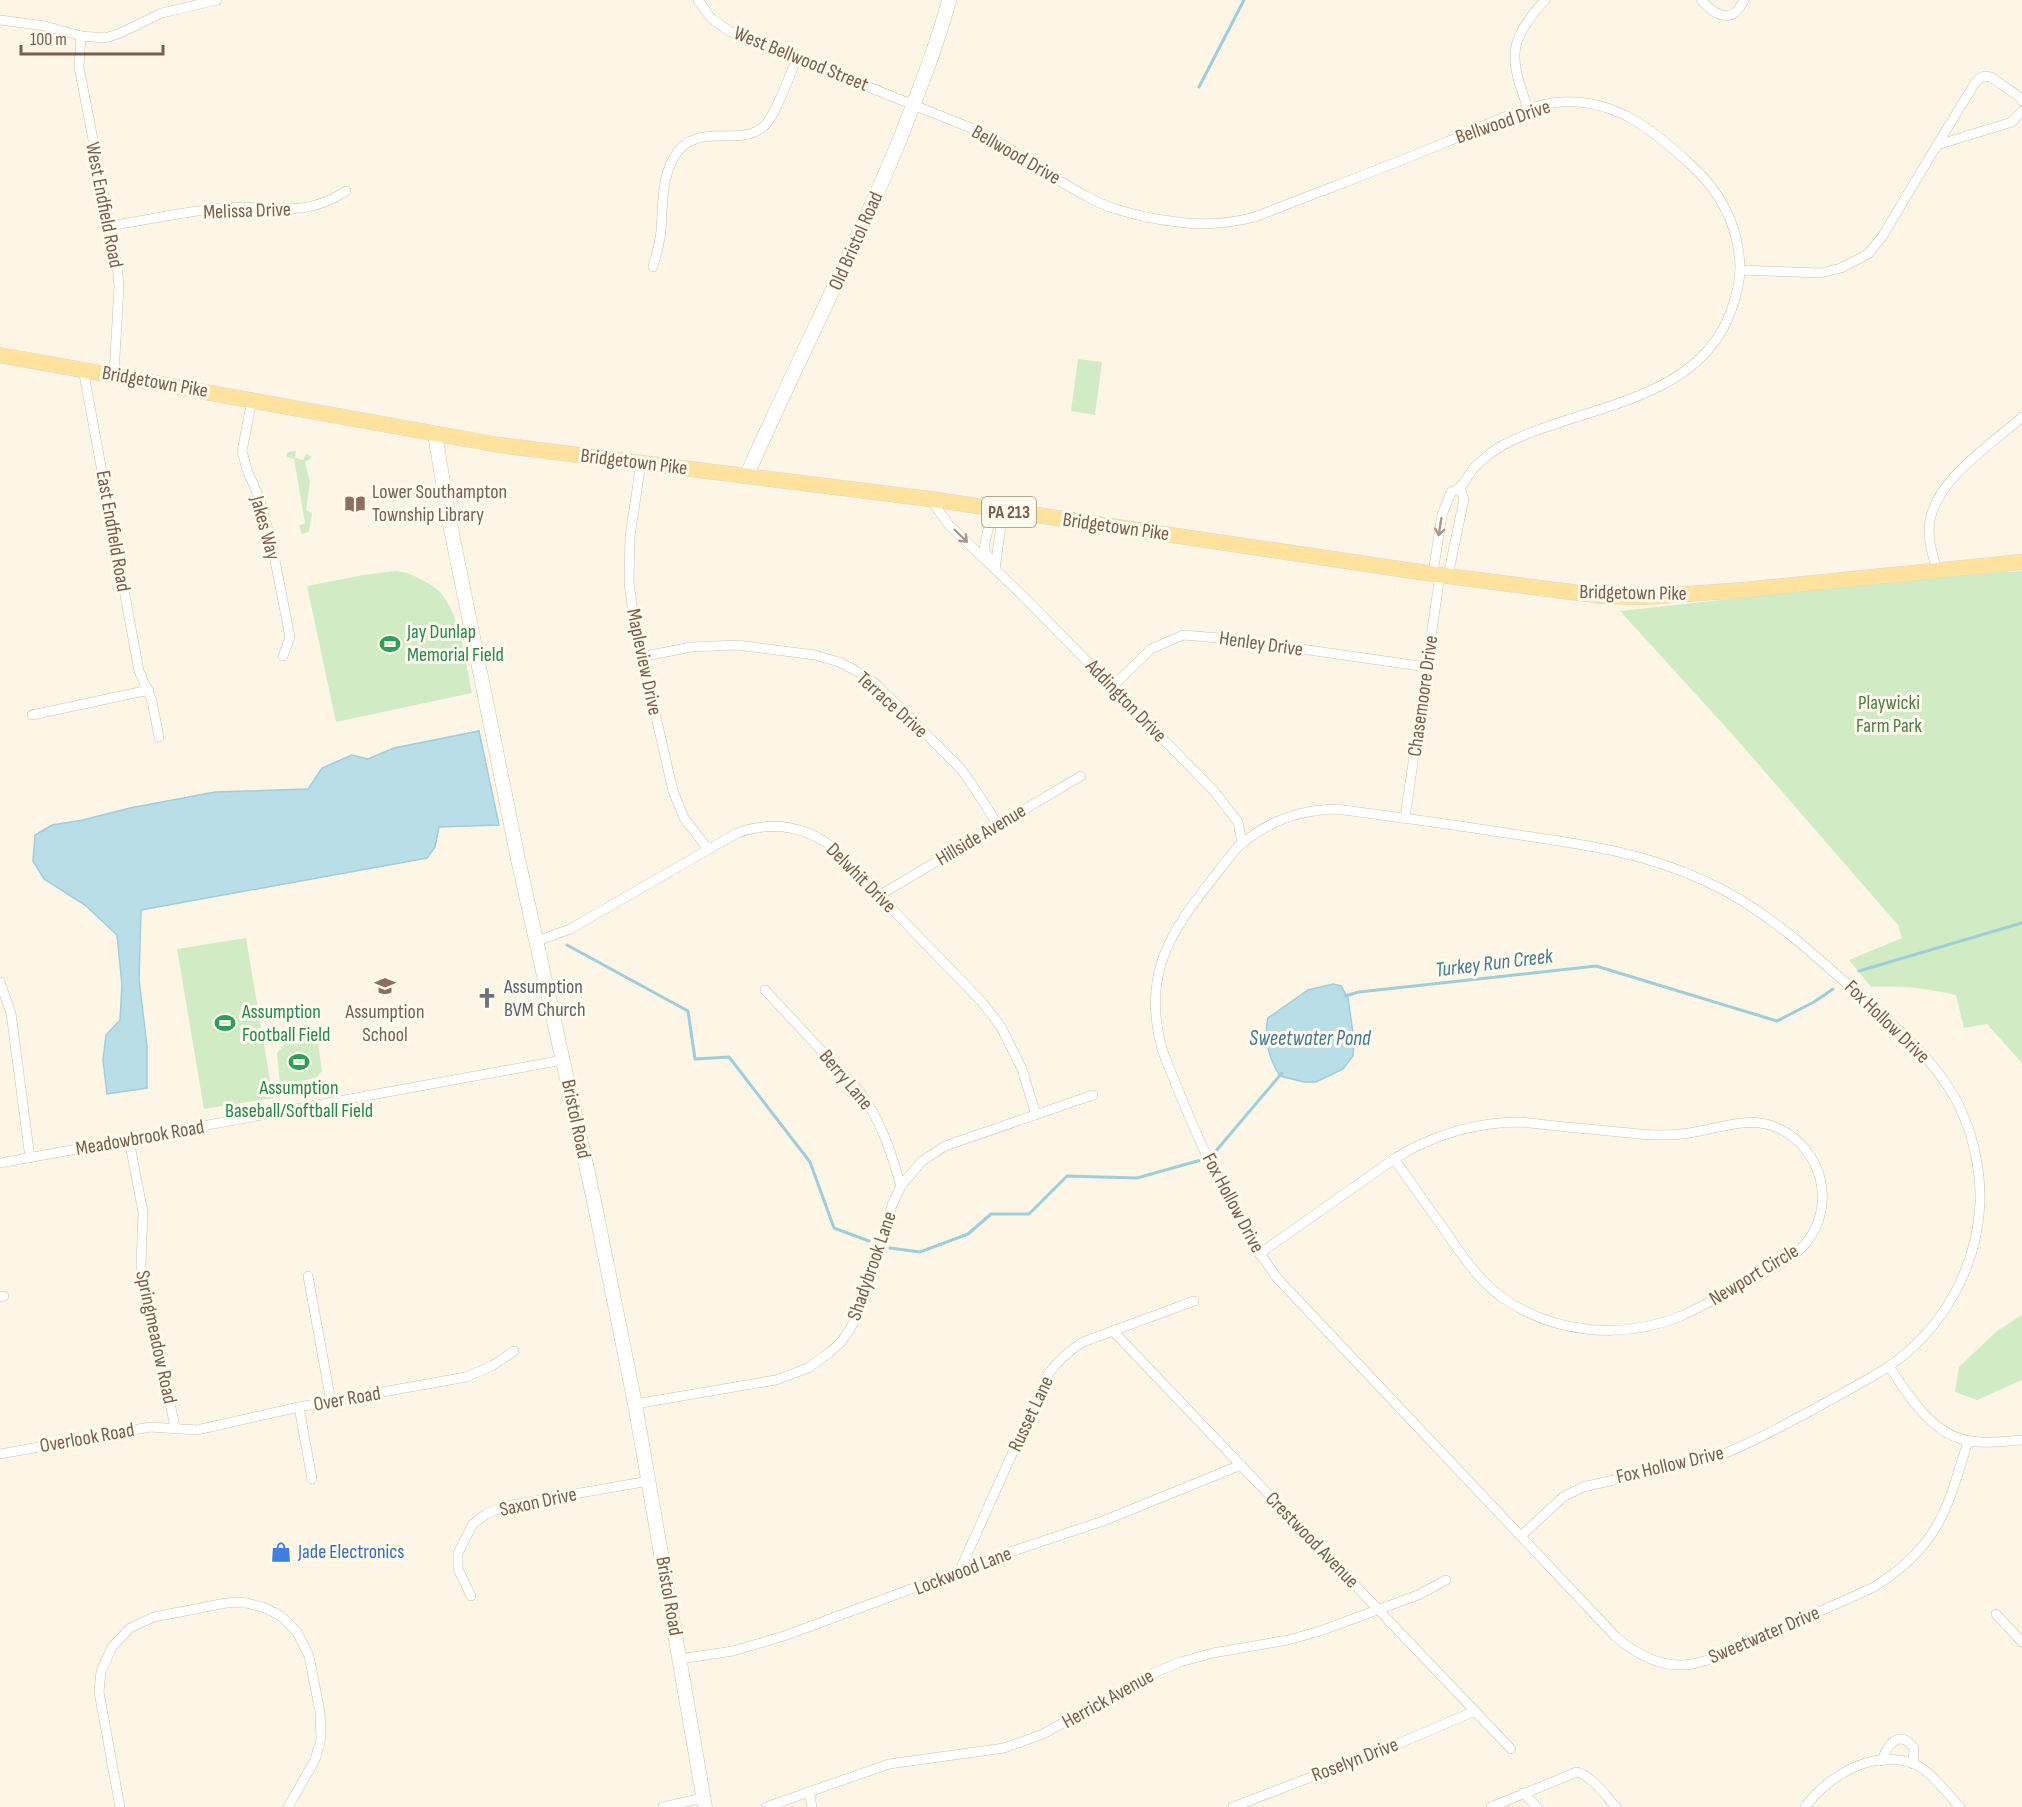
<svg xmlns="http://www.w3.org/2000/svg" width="2022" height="1807" font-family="'Sofia Sans Condensed',sans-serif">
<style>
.green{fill:#d1ecc4}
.water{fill:#badee8;stroke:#a0cdda;stroke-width:1.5}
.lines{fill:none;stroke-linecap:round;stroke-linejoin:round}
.stream{stroke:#a0cdda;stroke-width:3}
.street-casing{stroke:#d0bfac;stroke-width:10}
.secondary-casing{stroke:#d3c0a9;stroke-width:15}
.primary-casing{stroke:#dcd5d0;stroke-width:16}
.street{stroke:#fff;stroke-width:9}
.secondary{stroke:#fff;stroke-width:14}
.primary{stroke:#fee29e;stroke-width:15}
.oneway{stroke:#a89689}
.labels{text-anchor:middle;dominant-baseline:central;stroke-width:6;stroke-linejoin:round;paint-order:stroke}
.shield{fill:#fffaee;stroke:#a18d7b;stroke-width:1.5}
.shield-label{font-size:18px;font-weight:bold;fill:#795e4a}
.street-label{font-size:20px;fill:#795e4a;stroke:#fffaee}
.education-label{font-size:20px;fill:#785e54;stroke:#fffaee;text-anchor:start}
.leisure-label{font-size:20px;fill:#27864d;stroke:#fffaee;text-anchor:start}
.park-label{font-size:20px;fill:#4e7f41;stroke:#fffaee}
.worship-label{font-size:20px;fill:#5b616d;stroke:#fffaee;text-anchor:start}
.shop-label{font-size:20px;fill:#366cbe;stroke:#fffaee;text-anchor:start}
.water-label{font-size:21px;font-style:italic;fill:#427a8d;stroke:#fffaee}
</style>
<rect width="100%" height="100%" fill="#fdf6e7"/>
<g class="green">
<path d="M1078,359L1102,362L1095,415L1071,411Z"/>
<path d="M291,451H296L295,458L303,460L306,454L311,456L310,459L305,462L310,482L306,510L312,513L309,532L302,534L299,526L305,523L294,459L287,457V453Z"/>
<path d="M395,571C405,571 413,575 422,580C430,584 439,589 444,597C461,621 466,663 472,693L336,722L307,586L363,575Z"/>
<path d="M2022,571V1063L1987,1024L1964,1028L1956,995C1927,988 1901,985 1871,987L1849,960L1902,938L1898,925L1732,734L1620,611L1948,575Z"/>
<path d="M246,938L273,1098L204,1109L177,949Z"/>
<path d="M317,1036L322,1071L316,1078L280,1085L277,1053L291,1037Z"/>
<path d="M2022,1315V1380L1977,1400L1955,1392L1959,1367L1997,1331Z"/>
</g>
<g class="water">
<path d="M479,731L499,825L439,827L435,847L427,858L141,910L139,979L147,1046V1088L107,1094L103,1060L106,1035L120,1020L122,985L117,935L85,905L44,879L33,861L35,835L52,825L83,820L130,808L215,792L308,789L322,768L352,755L368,759L394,748Z"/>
<path d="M1333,984L1341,986L1348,998L1354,1040L1353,1056L1343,1069L1316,1082H1304L1280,1076C1269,1059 1263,1038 1268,1018L1308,990Z"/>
</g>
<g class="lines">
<g class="stream">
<path d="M1199,87L1244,0"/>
<path d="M567,945L688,1011L695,1059L729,1057L810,1162L834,1228L869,1241"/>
<path d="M1859,971L2022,923"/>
<path d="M1345,996L1359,992L1596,966L1777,1021L1814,1002L1833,989"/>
<path d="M1215,1152L1282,1073"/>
<path d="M890,1248L920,1252L968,1234L991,1214H1029L1067,1176L1137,1178L1201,1160"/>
</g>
<g class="street-casing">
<g id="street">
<path d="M698,0L711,18L729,31L976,130C1015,149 1048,176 1086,196C1105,207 1125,212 1146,217C1187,225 1215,227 1255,217C1318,192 1382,169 1444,143C1481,128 1520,106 1560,102C1615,98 1653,130 1690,164C1720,191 1739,226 1740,268C1740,283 1736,297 1731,311C1698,403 1582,405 1505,444C1493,450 1483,459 1474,468C1465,478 1464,488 1451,492L1442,515L1433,573"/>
<path d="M1701,0C1715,16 1733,25 1744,0"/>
<path d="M0,20L45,26L81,36L105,38L118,34L162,13L217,0"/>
<path d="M81,36L79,67L117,264L119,286L114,374"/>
<path d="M2022,101L2021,98L1991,77C1983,75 1980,77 1975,83L1937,145L2012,122L2022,111"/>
<path d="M1528,109C1510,57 1506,44 1545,0"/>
<path d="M109,226C146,220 183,212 220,208C269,203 300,221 346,191"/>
<path d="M653,267C656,255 660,243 661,231C663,208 661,181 673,159C694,119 739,148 763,127C775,118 790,74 797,58"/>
<path d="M1740,270L1821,273L1841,268L1868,254L1882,237L1937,145"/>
<path d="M83,369L139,671L152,701L159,737"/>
<path d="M252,400L242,451L247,470L259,497L272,545L290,637L283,656"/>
<path d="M641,463L630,536L629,582L634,621L673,791L684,818L708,849"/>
<path d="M930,499L949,525L1026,599L1214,791L1238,822L1242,843"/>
<path d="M991,562L984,549L992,509"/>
<path d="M995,569L1003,511"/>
<path d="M1937,570C1932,553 1927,537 1930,520C1938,478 1992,444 2022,417"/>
<path d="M1448,576L1464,499L1460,489"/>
<path d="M641,657L691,647L737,645L815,655L839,662L864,675L878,686L960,768L973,786L998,825"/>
<path d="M1112,687L1151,649L1183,635L1231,639L1427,667"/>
<path d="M32,715L149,690"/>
<path d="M1405,818L1440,575"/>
<path d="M880,895L1081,776"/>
<path d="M537,941L570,929L737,833C771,821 802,825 831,846L982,1002L1001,1027L1022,1069L1036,1115"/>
<path d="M0,982L11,1013L30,1158"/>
<path d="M765,990L859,1091C881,1120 891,1152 901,1186"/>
<path d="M1522,1122C1550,1126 1579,1128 1608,1131C1624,1132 1641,1135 1657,1135C1668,1135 1679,1135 1689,1133C1718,1129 1749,1115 1778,1128C1822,1148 1837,1205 1806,1243C1790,1262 1763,1273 1742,1285C1722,1295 1702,1307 1681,1316C1622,1340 1555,1334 1503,1298C1478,1280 1461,1254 1444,1229C1427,1206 1411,1182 1394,1159C1434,1134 1475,1122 1522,1122Z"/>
<path d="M129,1140L143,1212L141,1266L175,1427"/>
<path d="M0,1163L563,1060"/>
<path d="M1259,1254L1394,1159"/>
<path d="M308,1276L331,1402"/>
<path d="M0,1297L4,1296"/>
<path d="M1113,1331L1511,1749"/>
<path d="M1889,1366C1908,1395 1932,1435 1970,1441C1987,1444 2005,1441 2022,1440"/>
<path d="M635,1404L776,1380L808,1368L829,1353L841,1342L850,1329L864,1301L892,1205L901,1186L922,1161L945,1146L1093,1095"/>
<path d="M299,1407L312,1479"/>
<path d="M0,1454L150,1427L197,1430L299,1407L466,1377L492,1366L514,1351"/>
<path d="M1521,1536L1563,1497L1583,1487L1716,1457C1750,1444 1782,1426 1814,1409C1839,1395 1864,1382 1888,1367C1942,1330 1977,1269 1980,1203C1981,1168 1972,1129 1955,1098C1931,1055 1892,1024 1856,992C1809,950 1763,907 1705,881C1633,848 1569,843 1493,831C1441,823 1389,816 1336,809C1298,810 1263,823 1235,850C1184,917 1136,961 1163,1052C1194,1131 1227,1210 1278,1279L1616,1637C1637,1655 1663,1669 1692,1664C1716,1660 1742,1645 1764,1635C1801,1619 1838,1604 1874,1587C1939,1546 1947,1510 1968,1441"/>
<path d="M959,1572L1048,1374C1058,1361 1068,1351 1083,1342L1194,1301"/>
<path d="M471,1596L458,1569V1553L473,1524L486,1514L505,1506L649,1481"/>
<path d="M1996,1614L2022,1642"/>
<path d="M680,1659L733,1651L784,1636L1019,1549L1103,1521L1241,1465"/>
<path d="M1882,1761C1887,1745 1899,1728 1914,1748L1913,1764"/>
<path d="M809,1791L812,1807"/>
<path d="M1523,1793L1537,1807"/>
<path d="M120,1807L99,1692L101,1671L112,1647L130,1628L154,1617L226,1603L242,1602L263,1607L281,1616L297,1632L309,1656L320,1712L321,1739L315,1760L288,1807"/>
<path d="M663,1807L703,1798"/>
<path d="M766,1807L889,1764L1004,1748L1043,1734L1154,1673L1180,1662L1213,1653L1288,1640L1320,1631L1418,1595L1446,1580"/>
<path d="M1233,1807L1400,1743L1475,1711"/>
<path d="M1491,1807L1577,1772C1592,1776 1605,1795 1616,1807"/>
<path d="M1805,1807C1829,1775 1875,1747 1916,1765C1933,1773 1947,1794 1960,1807"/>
</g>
</g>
<g class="secondary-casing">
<g id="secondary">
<path d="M435,434L449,519L518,859L593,1196L635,1404L705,1807"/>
<path d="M747,475C797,361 855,250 902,134C919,90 937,46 949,0"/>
</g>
</g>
<g class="primary-casing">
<path id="primary" d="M0,355L499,445L930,499L1440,575L1602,596L1646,597L1743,590L2022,562"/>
</g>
<use href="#street" class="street"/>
<use href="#secondary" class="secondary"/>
<use href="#primary" class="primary"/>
</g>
<defs><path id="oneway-shaft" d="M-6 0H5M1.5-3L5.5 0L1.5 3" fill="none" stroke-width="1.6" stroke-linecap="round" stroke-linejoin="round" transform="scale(1.5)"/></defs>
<g class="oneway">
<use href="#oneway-shaft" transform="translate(1440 527) rotate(99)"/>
<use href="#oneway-shaft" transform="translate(961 536) rotate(44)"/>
</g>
<defs>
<g id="library-bare" transform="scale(1.62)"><path d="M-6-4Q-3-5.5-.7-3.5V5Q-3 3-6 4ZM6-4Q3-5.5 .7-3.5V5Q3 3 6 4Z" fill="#8d6e63" stroke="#fffaee" stroke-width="2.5" paint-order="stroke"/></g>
<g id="stadium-bare" transform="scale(1.62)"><path d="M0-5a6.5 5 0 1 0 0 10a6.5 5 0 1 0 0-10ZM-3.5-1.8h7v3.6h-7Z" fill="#2e9e5b" stroke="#fffaee" stroke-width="2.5" paint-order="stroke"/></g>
<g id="school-bare" transform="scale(1.62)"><path d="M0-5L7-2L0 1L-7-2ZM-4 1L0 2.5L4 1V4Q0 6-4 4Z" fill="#8d6e63" stroke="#fffaee" stroke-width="2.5" paint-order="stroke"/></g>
<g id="church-bare" transform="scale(1.62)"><path d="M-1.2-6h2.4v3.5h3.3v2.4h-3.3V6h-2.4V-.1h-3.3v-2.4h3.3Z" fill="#6b7280" stroke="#fffaee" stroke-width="2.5" paint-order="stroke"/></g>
<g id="shop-bare" transform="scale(1.62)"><path d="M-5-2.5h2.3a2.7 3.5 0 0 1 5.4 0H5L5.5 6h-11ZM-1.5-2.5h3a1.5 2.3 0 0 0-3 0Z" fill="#3f7fe0" stroke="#fffaee" stroke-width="2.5" paint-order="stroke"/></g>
</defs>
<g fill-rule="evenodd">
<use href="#library-bare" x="355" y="504"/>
<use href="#stadium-bare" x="390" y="644"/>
<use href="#school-bare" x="385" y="986"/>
<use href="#church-bare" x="487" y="998"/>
<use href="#stadium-bare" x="225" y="1023"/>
<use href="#stadium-bare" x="299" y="1062"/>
<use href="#shop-bare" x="281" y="1552"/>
</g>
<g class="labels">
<rect class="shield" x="982" y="497" width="54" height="30" rx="4.5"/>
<g class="shield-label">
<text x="1009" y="512">PA 213</text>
</g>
<g class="street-label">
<text transform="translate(801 59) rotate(22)">West Bellwood Street</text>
<text transform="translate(1503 122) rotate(-19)">Bellwood Drive</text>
<text transform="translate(1016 155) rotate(30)">Bellwood Drive</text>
<text transform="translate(104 205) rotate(79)">West Endfield Road</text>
<text transform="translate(247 211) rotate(-2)">Melissa Drive</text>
<text transform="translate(856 241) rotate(-66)">Old Bristol Road</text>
<text transform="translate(155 382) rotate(10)">Bridgetown Pike</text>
<text transform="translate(634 462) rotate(7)">Bridgetown Pike</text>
<text transform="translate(1116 527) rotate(8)">Bridgetown Pike</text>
<text transform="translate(265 528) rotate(75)">Jakes Way</text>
<text transform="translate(113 531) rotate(80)">East Endfield Road</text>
<text transform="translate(1633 593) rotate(1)">Bridgetown Pike</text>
<text transform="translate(1261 644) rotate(8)">Henley Drive</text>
<text transform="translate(644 662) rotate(78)">Mapleview Drive</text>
<text transform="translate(1423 696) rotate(-82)">Chasemoore Drive</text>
<text transform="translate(1126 701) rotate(46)">Addington Drive</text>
<text transform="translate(892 705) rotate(42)">Terrace Drive</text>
<text transform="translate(981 835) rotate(-31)">Hillside Avenue</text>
<text transform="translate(861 878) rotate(45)">Delwhit Drive</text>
<text transform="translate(1887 1022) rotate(44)">Fox Hollow Drive</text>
<text transform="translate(846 1080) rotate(50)">Berry Lane</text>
<text transform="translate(576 1119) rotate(78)">Bristol Road</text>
<text transform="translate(140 1138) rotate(-10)">Meadowbrook Road</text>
<text transform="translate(1233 1203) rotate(62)">Fox Hollow Drive</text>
<text transform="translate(872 1266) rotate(-71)">Shadybrook Lane</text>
<text transform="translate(1754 1275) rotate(-31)">Newport Circle</text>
<text transform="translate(156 1337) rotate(78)">Springmeadow Road</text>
<text transform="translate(347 1399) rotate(-10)">Over Road</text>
<text transform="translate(1031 1414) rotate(-65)">Russet Lane</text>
<text transform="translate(87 1438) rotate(-10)">Overlook Road</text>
<text transform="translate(1670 1465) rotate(-13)">Fox Hollow Drive</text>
<text transform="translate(538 1502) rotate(-12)">Saxon Drive</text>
<text transform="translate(1312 1540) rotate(46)">Crestwood Avenue</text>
<text transform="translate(963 1571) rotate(-21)">Lockwood Lane</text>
<text transform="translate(669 1596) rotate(80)">Bristol Road</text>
<text transform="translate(1764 1635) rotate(-23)">Sweetwater Drive</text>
<text transform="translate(1108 1699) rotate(-29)">Herrick Avenue</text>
<text transform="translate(1355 1760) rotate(-21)">Roselyn Drive</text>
</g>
<g class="education-label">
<text x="372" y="492">Lower Southampton<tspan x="372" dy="23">Township Library</tspan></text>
<text x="385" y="1012" text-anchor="middle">Assumption<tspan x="385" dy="23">School</tspan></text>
</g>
<g class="leisure-label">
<text x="407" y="632">Jay Dunlap<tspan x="407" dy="23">Memorial Field</tspan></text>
<text x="242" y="1012">Assumption<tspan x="242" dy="23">Football Field</tspan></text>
<text x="299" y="1088" text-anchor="middle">Assumption<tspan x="299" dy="23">Baseball/Softball Field</tspan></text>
</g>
<g class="park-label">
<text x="1889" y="703">Playwicki<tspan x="1889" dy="23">Farm Park</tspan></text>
</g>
<g class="worship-label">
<text x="504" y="987">Assumption<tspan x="504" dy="23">BVM Church</tspan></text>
</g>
<g class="shop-label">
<text x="298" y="1552">Jade Electronics</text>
</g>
<g class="water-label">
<text transform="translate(1494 963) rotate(-7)">Turkey Run Creek</text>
<text x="1310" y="1038">Sweetwater Pond</text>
</g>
</g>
<path d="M21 45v9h142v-9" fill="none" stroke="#795e4a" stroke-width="3"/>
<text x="30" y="45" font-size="18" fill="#795e4a" stroke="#fffaee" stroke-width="4.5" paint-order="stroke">100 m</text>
</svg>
